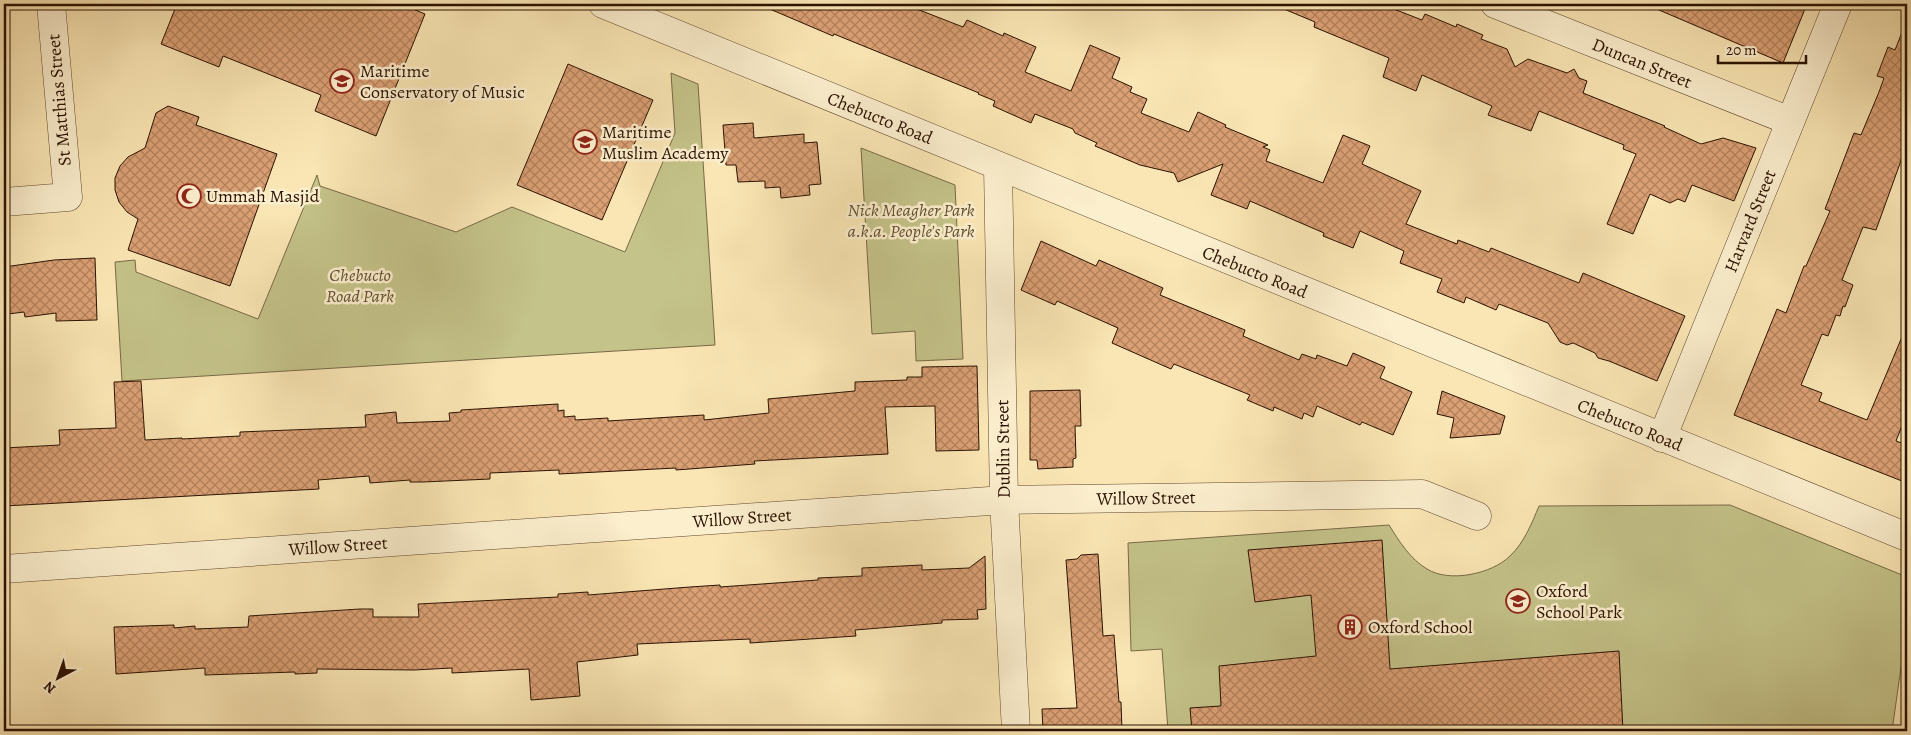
<svg xmlns="http://www.w3.org/2000/svg" width="1911" height="735" font-family="Alegreya,serif">
<style>
.park{fill:#c4c389;stroke:#786a44}
.building{fill:url(#building-cross-hatch);stroke:#2b1200}
.lines{fill:none;stroke-linecap:round;stroke-linejoin:round}
.minor-casing{stroke:#5f472d;stroke-width:29}
.minor{stroke:#fcefce;stroke-width:28}
.labels{text-anchor:middle;dominant-baseline:central;stroke-width:5;stroke-linejoin:round;paint-order:stroke}
.street-label{font-size:18px;fill:#2b1200;stroke:#fcefce}
.poi-label{font-size:18px;fill:#2b1200;stroke:#fcefce;text-anchor:start}
.park-label{font-size:18px;font-style:italic;fill:#615030;stroke:#fcefce}
</style>
<defs>
<pattern id="building-cross-hatch" width="8" height="8" patternUnits="userSpaceOnUse" patternTransform="scale(1.25)"><rect width="8" height="8" fill="#dba074"/><path d="M0 0l8 8M0 8l8-8" fill="none" stroke="#b2815d"/></pattern>
</defs>
<rect width="100%" height="100%" fill="#fae6b4"/>
<filter id="stains"><feTurbulence type="fractalNoise" baseFrequency=".004" numOctaves="4"/><feColorMatrix values="0 0 0 0 .2 0 0 0 0 .09 0 0 0 0 .02 0 0 0 .5 -.17"/></filter>
<radialGradient id="worn" r=".72"><stop offset=".6" stop-color="#630" stop-opacity="0"/><stop offset="1" stop-color="#630" stop-opacity=".3"/></radialGradient>
<g class="park">
<path d="M671,73L698,84L715,345L122,381L115,262L135,260L136,272L258,319L317,175L320,186L456,232L512,207L625,252L675,133Z"/>
<path d="M861,148L955,185L963,359L916,361L915,331L872,334Z"/>
<path d="M1730,505L1907,577V625L1892,731H1168L1162,649L1131,651L1128,543L1389,525C1399,541 1410,559 1427,569C1449,583 1492,574 1510,556C1524,543 1532,523 1539,506Z"/>
</g>
<g class="building">
<path d="M177,4H401L425,14L376,136L315,111L321,95L223,56L219,67L161,44Z"/>
<path d="M758,4H904L963,27L967,20L1003,36L1004,33L1036,47L1025,72L1071,91L1090,45L1120,58L1112,78L1132,87L1130,92L1147,99L1141,113L1189,132L1198,112L1226,125L1225,127L1268,145L1263,147L1270,150L1266,161L1323,183L1343,135L1370,146L1362,164L1421,191L1406,224L1457,244L1458,240L1489,252L1491,248L1579,283L1583,273L1685,316L1657,381L1609,361L1598,358L1595,353L1573,343L1567,345L1560,342L1548,323L1499,304L1496,310L1466,297L1464,303L1437,292L1442,279L1400,263L1404,251L1360,231L1353,248L1323,236L1324,233L1250,201L1247,209L1211,195L1223,164L1178,182L1174,173L1140,165L1095,146L1097,143L1075,133L1073,129L1035,114L1031,123L993,106L995,101L978,94L979,93L834,34L833,36Z"/>
<path d="M1272,4H1381L1422,20L1425,14L1456,27L1457,24L1483,35L1481,39L1507,49L1515,67L1528,59L1567,73L1574,69L1579,78L1587,81L1583,93L1665,126L1664,127L1701,144L1723,138L1756,148L1734,201L1692,185L1685,202L1678,199L1670,203L1650,194L1633,234L1607,224L1636,154L1623,149L1624,145L1539,111L1531,131L1488,115L1492,106L1422,75L1416,91L1383,77L1389,58L1314,27L1315,22Z"/>
<path d="M1645,4H1807L1783,63Z"/>
<path d="M1906,22H1907V144L1876,230L1863,227L1842,280L1853,285L1845,307L1843,306L1840,316L1836,315L1828,336L1822,334L1801,385L1822,393L1819,401L1867,420L1907,325V413L1896,441L1907,445V483L1734,415L1777,309L1786,313L1804,266H1806L1830,211L1825,209L1854,133L1861,135L1879,92L1884,78L1877,76L1888,47L1895,50Z"/>
<path d="M568,64L653,100L602,220L517,185Z"/>
<path d="M168,106L199,117L196,125L277,154L230,286L128,250L138,219L127,212L119,202L115,190V178L120,166L128,157L145,148L156,113Z"/>
<path d="M753,123L754,138L804,134V143L817,142L821,184L809,185L810,195L781,198L780,187L765,188V181L738,182L736,165H726L723,125Z"/>
<path d="M1041,241L1096,266L1099,260L1163,288L1160,295L1245,330L1243,336L1299,360L1302,354L1316,359L1317,355L1347,366L1353,353L1385,367L1380,378L1412,392L1393,435L1362,422L1360,425L1317,406L1313,417L1304,413L1302,419L1274,407L1273,411L1247,400L1250,395L1174,364L1171,369L1112,343L1118,328L1057,301L1055,305L1021,290Z"/>
<path d="M95,258L97,320L56,321V313L25,317L24,312L8,314L4,267L54,260Z"/>
<path d="M977,366L979,450L936,451L935,406L885,407L888,454L754,461L755,464L676,470V468L559,474V470L490,473V479L423,482H410V480L370,483L369,476L318,480L319,489L4,506V448L60,445L59,430L116,428L114,382L141,381L145,440L182,438V439L240,436V432L366,427L365,415L396,412L397,423L450,421L449,413L461,412V410L558,404V411L564,410V417L575,416V420L608,418V421L704,415V420L769,413L768,399L855,391V382L907,380V377H922V367Z"/>
<path d="M1080,390L1081,426H1075L1076,458L1073,459V467L1038,469L1037,460H1030V391Z"/>
<path d="M1442,391L1505,416L1500,434L1450,438L1454,418L1437,414Z"/>
<path d="M1382,540L1390,669L1619,651L1623,731H1192L1190,708L1221,706L1219,666L1316,656L1311,595L1255,602L1248,550Z"/>
<path d="M1098,554L1103,636L1114,635L1119,702H1121L1122,731H1043L1042,709L1077,708L1066,560L1077,559L1081,555Z"/>
<path d="M985,556L986,609L977,610L978,619L942,620V623L855,630L856,636L750,643V639L637,644L638,655L577,662L580,696L531,700L529,669L452,673V668L414,670L317,669V673L295,674V672L205,675V668L116,674L114,627L174,625V628L195,626V629L248,627L249,616L360,609H373V617H419L418,604L558,597V594L588,592V595L690,587L720,585V587L818,580V578L862,576V568L922,565V570L969,568Z"/>
</g>
<g class="lines">
<g class="minor-casing">
<g id="minor">
<path d="M603,4L1907,537"/>
<path d="M1495,4L1790,121"/>
<path d="M998,167L1004,500L1016,731"/>
<path d="M4,202L68,197L51,4"/>
<path d="M1662,438L1838,4"/>
<path d="M4,569L1004,500L1422,494L1477,516"/>
</g>
</g>
<use href="#minor" class="minor"/>
</g>
<defs>
<g id="school-ring" transform="scale(1.25)"><circle r="9.5" fill="#fcefce" stroke="#8f2418" stroke-width="1.5"/><path d="M0-5L7-2L0 1L-7-2ZM-4 1L0 2.5L4 1V4Q0 6-4 4Z" fill="#8f2418"/></g>
<g id="mosque-ring" transform="scale(1.25)"><circle r="9.5" fill="#fcefce" stroke="#8f2418" stroke-width="1.5"/><path d="M3.5-4.9A6 6 0 1 0 3.5 4.9A5 5 0 1 1 3.5-4.9Z" fill="#8f2418"/></g>
<g id="building-ring" transform="scale(1.25)"><circle r="9.5" fill="#fcefce" stroke="#8f2418" stroke-width="1.5"/><path d="M-4-6H4V6H1V3H-1V6H-4ZM-2.5-4.3h1.7v1.8h-1.7ZM.8-4.3h1.7v1.8H.8ZM-2.5-1h1.7V.8h-1.7ZM.8-1h1.7V.8H.8Z" fill="#8f2418"/></g>
</defs>
<g fill-rule="evenodd">
<use href="#school-ring" x="342" y="81"/>
<use href="#school-ring" x="585" y="142"/>
<use href="#mosque-ring" x="189" y="196"/>
<use href="#school-ring" x="1518" y="601"/>
<use href="#building-ring" x="1350" y="627"/>
</g>
<g class="labels">
<g class="street-label">
<text transform="translate(1642 63) rotate(22)">Duncan Street</text>
<text transform="translate(59 100) rotate(-95)">St Matthias Street</text>
<text transform="translate(880 118) rotate(22)">Chebucto Road</text>
<text transform="translate(1750 221) rotate(-68)">Harvard Street</text>
<text transform="translate(1255 272) rotate(22)">Chebucto Road</text>
<text transform="translate(1630 425) rotate(22)">Chebucto Road</text>
<text transform="translate(1003 449) rotate(-91)">Dublin Street</text>
<text transform="translate(1146 498) rotate(-1)">Willow Street</text>
<text transform="translate(742 518) rotate(-4)">Willow Street</text>
<text transform="translate(338 546) rotate(-4)">Willow Street</text>
</g>
<g class="poi-label">
<text x="360" y="71">Maritime<tspan x="360" dy="21">Conservatory of Music</tspan></text>
<text x="602" y="132">Maritime<tspan x="602" dy="21">Muslim Academy</tspan></text>
<text x="206" y="196">Ummah Masjid</text>
<text x="1536" y="591">Oxford<tspan x="1536" dy="21">School Park</tspan></text>
<text x="1368" y="627">Oxford School</text>
</g>
<g class="park-label">
<text x="911" y="210">Nick Meagher Park<tspan x="911" dy="21">a.k.a. People's Park</tspan></text>
<text x="360" y="275">Chebucto<tspan x="360" dy="21">Road Park</tspan></text>
</g>
</g>
<rect width="1911" height="735" fill="none" stroke="#fae6b4" stroke-width="20"/>
<rect x="5" y="5" width="1901" height="725" fill="none" stroke="#2b1200" stroke-width="2.5"/>
<rect x="10" y="10" width="1891" height="715" fill="none" stroke="#2b1200"/>
<g transform="translate(58 678) rotate(221)" stroke="#fcefce" stroke-width="4" paint-order="stroke">
<path d="M0-4L9 19L0 12L-9 19Z" fill="#2b1200"/>
<text y="-8" font-size="14" font-weight="bold" text-anchor="middle" fill="#2b1200">N</text>
</g>
<path d="M1718 55v8h88v-8" fill="none" stroke="#2b1200" stroke-width="2.5"/>
<text x="1726" y="55" font-size="15" fill="#2b1200" stroke="#fcefce" stroke-width="4" paint-order="stroke">20 m</text>
<rect width="100%" height="100%" filter="url(#stains)"/>
<rect width="100%" height="100%" fill="url(#worn)"/>
</svg>
